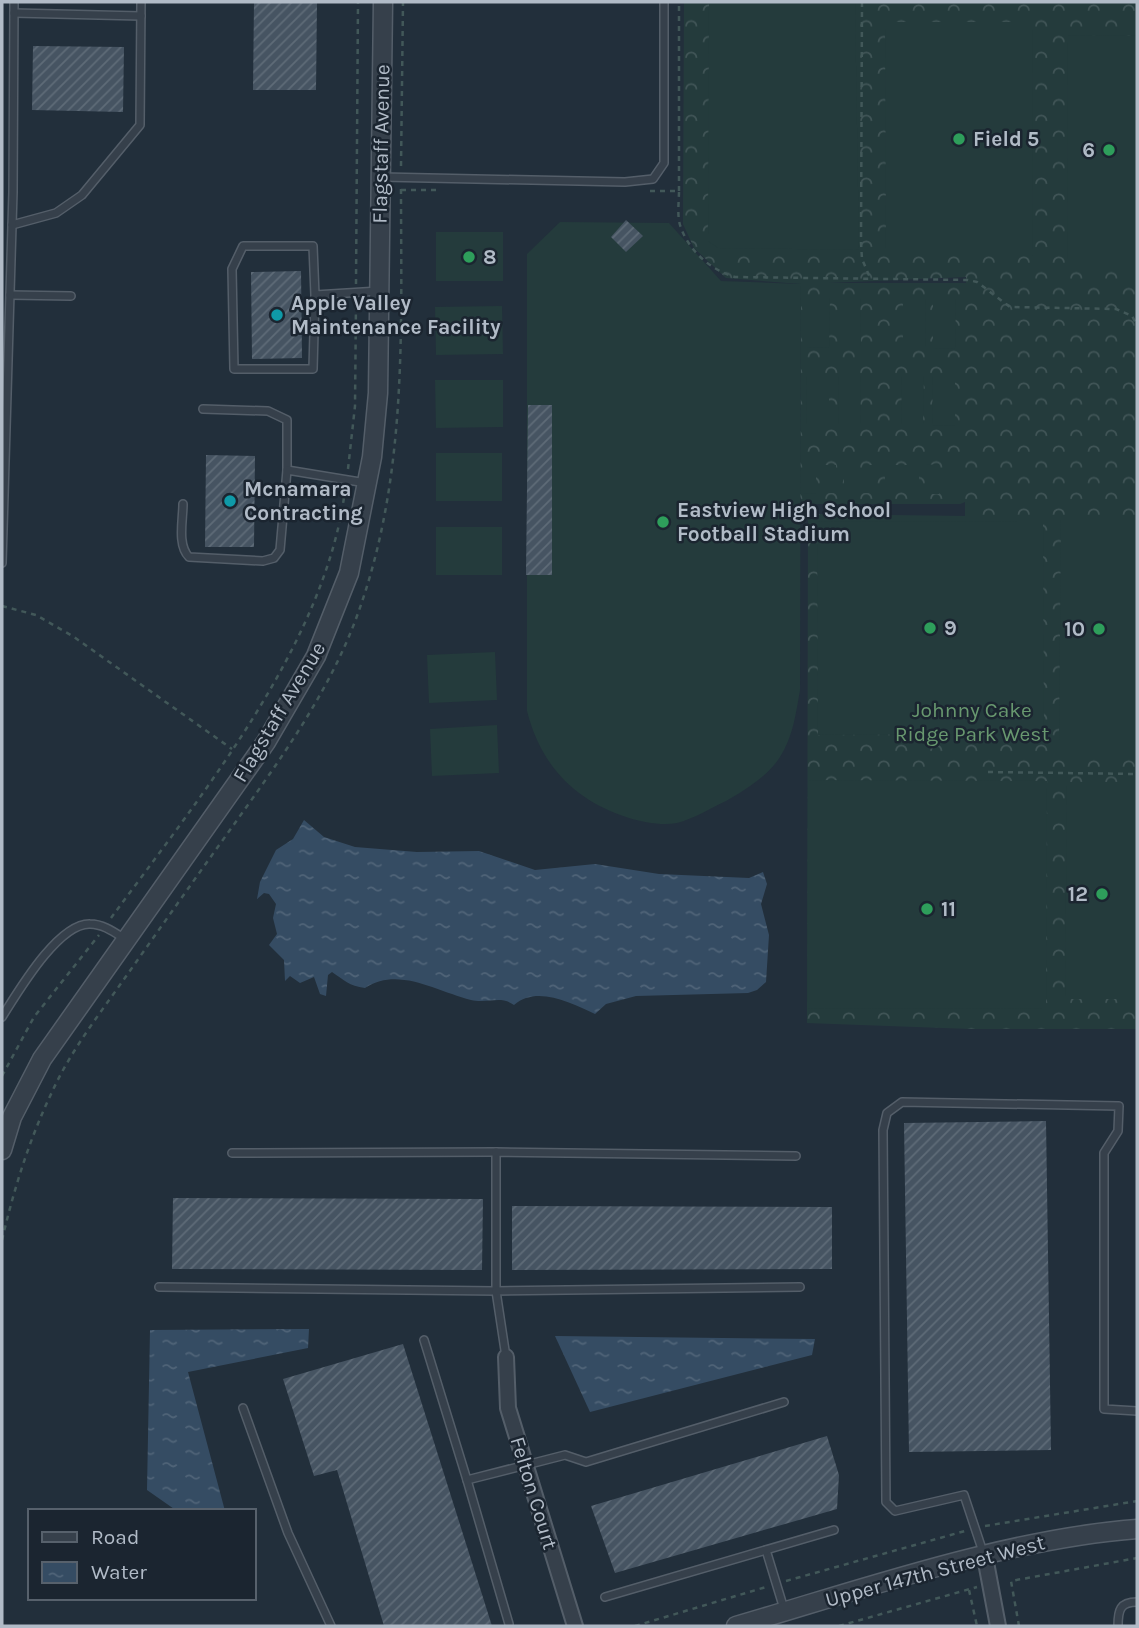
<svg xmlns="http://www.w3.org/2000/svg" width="1139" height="1628" font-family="Karla,sans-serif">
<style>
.forest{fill:url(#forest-crowns);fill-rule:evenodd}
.pitch{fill:#243b3c}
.water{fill:url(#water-ripples)}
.building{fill:url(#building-hatch)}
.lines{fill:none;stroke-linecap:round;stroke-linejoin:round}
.service-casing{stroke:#545e69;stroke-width:10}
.minor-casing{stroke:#545e69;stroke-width:18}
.tertiary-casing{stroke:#545e69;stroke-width:21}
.path{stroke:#425859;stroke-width:2.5;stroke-dasharray:5 5;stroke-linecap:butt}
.service{stroke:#36404b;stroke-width:7}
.minor{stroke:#36404b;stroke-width:14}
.tertiary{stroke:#36404b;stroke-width:18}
.leisure-dot{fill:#2e9e5b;stroke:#1b2530;stroke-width:2.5}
.culture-dot{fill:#0f9aa8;stroke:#1b2530;stroke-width:2.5}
.labels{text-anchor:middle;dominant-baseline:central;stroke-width:5;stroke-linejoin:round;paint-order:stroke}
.poi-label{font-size:21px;font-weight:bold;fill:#b1bbc7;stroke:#1b2530;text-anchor:start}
.street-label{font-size:21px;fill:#b1bbc7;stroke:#1b2530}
.park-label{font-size:21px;fill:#68986f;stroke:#1b2530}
</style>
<defs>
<pattern id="forest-crowns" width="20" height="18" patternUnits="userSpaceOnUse" patternTransform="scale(1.75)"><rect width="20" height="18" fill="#243b3c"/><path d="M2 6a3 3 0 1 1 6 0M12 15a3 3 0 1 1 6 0" fill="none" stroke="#415557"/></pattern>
<pattern id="water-ripples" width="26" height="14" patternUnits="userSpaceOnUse" patternTransform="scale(1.75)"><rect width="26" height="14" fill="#354c63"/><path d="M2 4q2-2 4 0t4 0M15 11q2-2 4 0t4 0" fill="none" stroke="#506478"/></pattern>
<pattern id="building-hatch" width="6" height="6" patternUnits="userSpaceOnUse" patternTransform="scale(1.75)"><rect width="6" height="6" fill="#465462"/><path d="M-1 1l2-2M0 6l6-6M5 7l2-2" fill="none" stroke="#5e6b77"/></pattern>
</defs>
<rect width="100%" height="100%" fill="#222f3b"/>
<path class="forest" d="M684,2H1137V1029H971L807,1023L808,514L965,516V502L960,504H803L800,497L801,284L726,278L694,248L683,224ZM966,278V283H828L966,277Z"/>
<g class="pitch">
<path d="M709,2H855L859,250L718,248L708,241Z"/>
<path d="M885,22H1032L1033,256H886Z"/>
<path d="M1068,35L1137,36V267H1067Z"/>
<path d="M560,222L669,223L721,281L801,284L800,690C796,713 793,737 780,757C768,776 745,790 726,801C711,808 693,819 677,823C662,826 643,822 629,818C575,801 541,766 527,711V254Z"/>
<rect x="436" y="232" width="67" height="49"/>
<path d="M807,297H830L829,348L807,347Z"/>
<path d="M838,297H860L861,347H838Z"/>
<path d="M903,298H926L925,348H903Z"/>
<path d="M933,298H956L955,349L933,348Z"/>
<path d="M502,306L503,354L436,355L435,307Z"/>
<path d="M807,375H829V425H806Z"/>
<path d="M839,375H861L860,425H838Z"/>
<path d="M902,375H924L923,425H901Z"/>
<path d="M933,375H955V426L932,425Z"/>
<path d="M435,380H503V427L436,428Z"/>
<rect x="436" y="453" width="66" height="48"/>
<path d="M939,464V494H926V465Z"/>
<path d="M803,465H816V494L803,493Z"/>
<rect x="824" y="465" width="12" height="28"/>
<rect x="844" y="465" width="13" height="28"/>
<rect x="864" y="465" width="13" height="28"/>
<rect x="885" y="465" width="13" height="28"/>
<rect x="905" y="465" width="14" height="29"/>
<rect x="946" y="465" width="14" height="29"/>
<path d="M1061,520H1137V756H1063V740H1059Z"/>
<path d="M1043,521L1044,734L818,735L817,522Z"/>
<rect x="436" y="527" width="66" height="48"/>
<path d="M495,652L497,700L429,703L427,655Z"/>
<path d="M497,725L499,773L432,776L430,729Z"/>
<path d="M808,780L1047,781L1046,1009L807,1008Z"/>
<path d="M1067,782H1137V999H1065Z"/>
</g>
<g class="water">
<path d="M304,820L324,837L355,847L417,852L479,851L535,870L595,864L659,874L749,878L763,872L767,884L761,904L769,935L766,982L757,990L748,993L636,996L606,1004L595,1014C571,1003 537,985 514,1005C501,995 487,1004 471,1000C436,991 398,966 365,988C349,986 344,980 332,972L328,975L326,996L320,994L314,977L300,983L290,976L285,981L284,960L269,945L277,934L273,918L276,904L269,894L264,893L257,899L260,882L276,850L293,839Z"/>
<path d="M309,1329L308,1348L188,1372L225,1511H177L147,1490L150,1330Z"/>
<path d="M555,1336L815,1339L812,1355L590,1412Z"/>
</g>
<g class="building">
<path d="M254,2H317L316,90H253Z"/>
<path d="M33,46L124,47L123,112L32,110Z"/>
<path d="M626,220L643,236L626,252L611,237Z"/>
<path d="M301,271L302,358L252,359L251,272Z"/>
<path d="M528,405H552V575H526Z"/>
<path d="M206,455L255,456L254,547H205Z"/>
<path d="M1046,1121L1051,1450L909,1452L904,1123Z"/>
<path d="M173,1198L483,1199L482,1270L172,1269Z"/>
<path d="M512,1206L832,1207V1269L512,1270Z"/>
<path d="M403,1344L492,1626H384L337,1470L314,1476L283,1379Z"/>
<path d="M827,1436L839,1475L837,1509L615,1573L591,1506Z"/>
</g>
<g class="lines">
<g class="service-casing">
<g id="service">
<path d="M14,13L141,16"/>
<path d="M382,177L625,182L653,179L664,163V2"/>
<path d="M12,225L56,213L82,195L140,125L141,2"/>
<path d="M10,295L71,296"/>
<path d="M315,295L313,369H234L232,269L243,246H313L315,295L379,291"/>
<path d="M203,409L268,411L287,420V470"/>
<path d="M183,504C183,520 177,545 189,557L263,561L274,558L280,550L287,470L366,483"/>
<path d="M2,563L13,192L14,2"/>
<path d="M2,1017C18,992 58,923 90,924C103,924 114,932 125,939"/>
<path d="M232,1153L496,1152"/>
<path d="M159,1287L496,1291V1152L796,1156"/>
<path d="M424,1340L467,1480L565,1455L586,1462L784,1402"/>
<path d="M506,1357L496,1291L800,1287"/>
<path d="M243,1408L288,1533L331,1626"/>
<path d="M467,1480L509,1624"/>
<path d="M766,1550L784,1609"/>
<path d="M984,1555L964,1495L895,1511L886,1502L883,1130L887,1113L902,1102L1119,1106L1118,1131L1104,1153V1409L1137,1411"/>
<path d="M605,1597L834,1530"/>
<path d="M1118,1626C1118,1610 1120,1602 1137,1602"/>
</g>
</g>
<g class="minor-casing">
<g id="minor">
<path d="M506,1357L508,1408L575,1626"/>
<path d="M985,1557L998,1626"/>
</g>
</g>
<g class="tertiary-casing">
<g id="tertiary">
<path d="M2,1150L12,1117L42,1059L266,742L316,656L349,573L372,457L378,393L383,2"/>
<path d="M736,1626C863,1589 1006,1539 1137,1529"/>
</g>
</g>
<g class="path">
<path d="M862,2L861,243L862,259L871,280"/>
<path d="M401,166L403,2"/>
<path d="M401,190H440"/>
<path d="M650,191H679C679,201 677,215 680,225C688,250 710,270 735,277L968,280L977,282L1010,307L1116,309L1132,316L1137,325"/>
<path d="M679,191V2"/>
<path d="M356,284L358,2"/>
<path d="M348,469L355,406L356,301"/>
<path d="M2,606L36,615L74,637L232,749"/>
<path d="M988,772L1137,774"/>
<path d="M111,918C200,797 326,643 345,490"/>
<path d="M2,1076L34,1017L99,935"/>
<path d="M2,1240C14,1189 29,1140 52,1092C71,1050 101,1012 127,975C163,924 199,873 235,823C280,760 326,696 354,624C408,483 401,335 401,187"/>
<path d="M985,1526L1137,1501"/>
<path d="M786,1581L965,1531"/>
<path d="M969,1590L977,1626"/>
<path d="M635,1626L766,1587"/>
<path d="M839,1626L977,1587"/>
<path d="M1019,1626L1011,1581L1137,1558"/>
</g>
<use href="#service" class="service"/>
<use href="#minor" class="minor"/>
<use href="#tertiary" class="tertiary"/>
</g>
<g class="leisure-dot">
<circle cx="959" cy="139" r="7"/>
<circle cx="1109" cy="150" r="7"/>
<circle cx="469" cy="257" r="7"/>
<circle cx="663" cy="522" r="7"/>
<circle cx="930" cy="628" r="7"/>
<circle cx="1099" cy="629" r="7"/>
<circle cx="1102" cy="894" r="7"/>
<circle cx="927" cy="909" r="7"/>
</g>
<g class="culture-dot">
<circle cx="277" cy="315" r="7"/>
<circle cx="230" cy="501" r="7"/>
</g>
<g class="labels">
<g class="poi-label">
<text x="973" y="139">Field 5</text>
<text x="1095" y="150" text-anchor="end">6</text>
<text x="483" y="257">8</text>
<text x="291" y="303">Apple Valley<tspan x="291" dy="24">Maintenance Facility</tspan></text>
<text x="244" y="489">Mcnamara<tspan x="244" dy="24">Contracting</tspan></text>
<text x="677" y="510">Eastview High School<tspan x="677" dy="24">Football Stadium</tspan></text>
<text x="944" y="628">9</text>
<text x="1085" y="629" text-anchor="end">10</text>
<text x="1088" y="894" text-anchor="end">12</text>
<text x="941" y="909">11</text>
</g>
<g class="street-label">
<text transform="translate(381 144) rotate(-89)">Flagstaff Avenue</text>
<text transform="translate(279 712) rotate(-59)">Flagstaff Avenue</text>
<text transform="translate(534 1493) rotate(73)">Felton Court</text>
<text transform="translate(935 1571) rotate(-15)">Upper 147th Street West</text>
</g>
<g class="park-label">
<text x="972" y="710">Johnny Cake<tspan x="972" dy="24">Ridge Park West</tspan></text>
</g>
</g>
<rect width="1139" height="1628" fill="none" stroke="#b1bbc7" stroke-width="7"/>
<rect x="28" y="1509" width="228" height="91" fill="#1b2530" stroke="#57616c" stroke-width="2"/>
<rect x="42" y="1532" width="35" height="10" fill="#36404b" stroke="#57616c" stroke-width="2"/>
<text x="91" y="1544" font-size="21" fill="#b1bbc7">Road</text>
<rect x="42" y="1562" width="35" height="21" fill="url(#water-ripples)" stroke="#57616c" stroke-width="2"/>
<text x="91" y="1579" font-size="21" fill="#b1bbc7">Water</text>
</svg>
